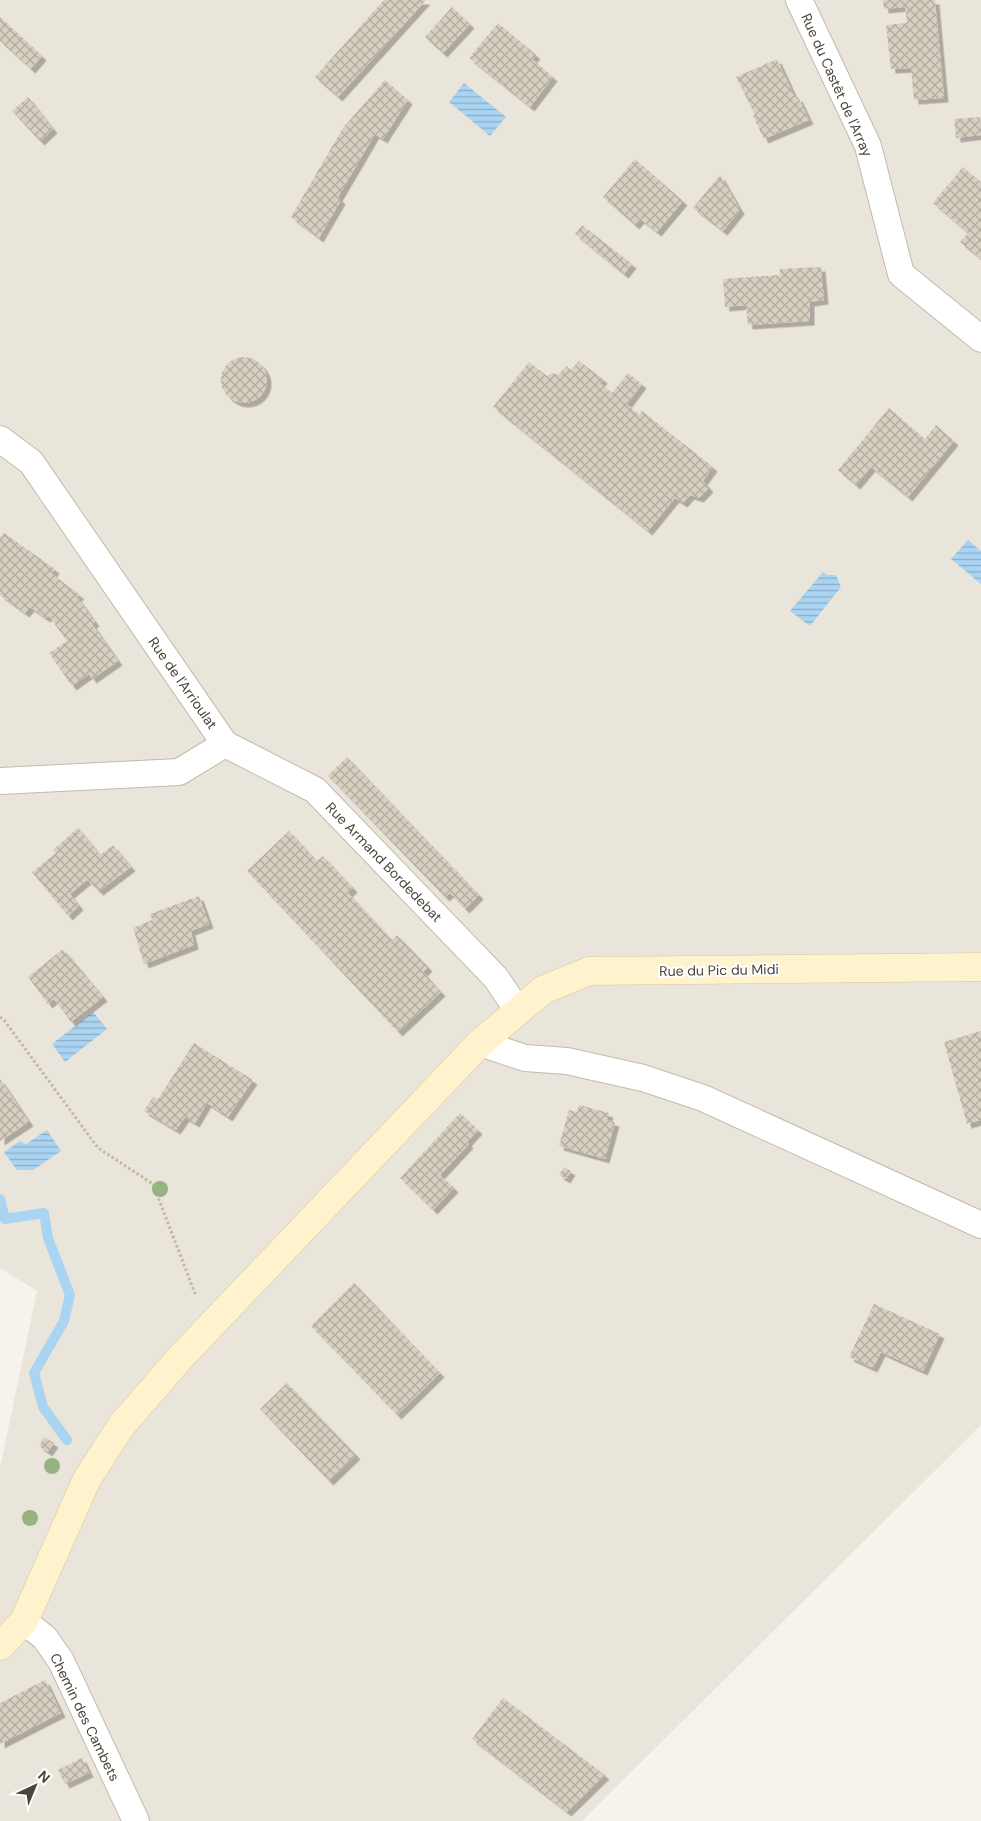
<svg xmlns="http://www.w3.org/2000/svg" width="981" height="1821" font-family="'DM Sans',sans-serif">
<style>
.residential{fill:#eae5da}
.water{fill:url(#water-rules)}
.lines{fill:none;stroke-linecap:round;stroke-linejoin:round}
.stream{stroke:#a9d4f2;stroke-width:10}
.building{fill:url(#building-cross-hatch);filter:url(#shadow)}
.street-casing{stroke:#c2bbae;stroke-width:28}
.secondary-casing{stroke:#d6c79b;stroke-width:29}
.path{stroke:#c4b79f;stroke-width:3;stroke-dasharray:2.5 2.5;stroke-linecap:butt}
.street{stroke:#fff;stroke-width:26}
.secondary{stroke:#fff3cd;stroke-width:28}
.tree{fill:#97b381}
.labels{text-anchor:middle;dominant-baseline:central;stroke-width:4;stroke-linejoin:round;paint-order:stroke}
.street-label{font-size:14px;fill:#4b4439;stroke:#fff}
</style>
<defs>
<pattern id="water-rules" width="6" height="5" patternUnits="userSpaceOnUse" patternTransform="scale(1.25)"><rect width="6" height="5" fill="#a9d4f2"/><path d="M0 2.5h6" fill="none" stroke="#8caec5"/></pattern>
<pattern id="building-cross-hatch" width="8" height="8" patternUnits="userSpaceOnUse" patternTransform="scale(1.25)"><rect width="8" height="8" fill="#d8cfc1"/><path d="M0 0l8 8M0 8l8-8" fill="none" stroke="#b1aa9e"/></pattern>
<filter id="shadow"><feDropShadow dx="4.5" dy="4.5" stdDeviation="0" flood-color="#0004"/></filter>
</defs>
<rect width="100%" height="100%" fill="#f6f3ec"/>
<path class="residential" d="M0,0H981V1425L582,1821H0V1468L37,1291L0,1268Z"/>
<g class="water">
<path d="M464,83L506,117L490,136L449,102Z"/>
<path d="M968,540L981,551V584L951,559Z"/>
<path d="M823,572L827,575H836L841,587L810,626L790,611Z"/>
<path d="M93,1012L107,1029L65,1062L52,1044Z"/>
<path d="M47,1130L61,1151L33,1170H17L4,1152L20,1141L26,1144Z"/>
</g>
<g class="lines">
<path class="stream" d="M0,1199L5,1219L44,1213L48,1238L70,1295L64,1321L34,1373L43,1407L67,1440"/>
</g>
<g class="building">
<path d="M384,0H426L338,97L315,77Z"/>
<path d="M883,0H935L944,98L914,100L911,68L891,69L886,25L907,23L905,7L884,9Z"/>
<path d="M452,7L470,24L443,53L425,37Z"/>
<path d="M0,17L42,56L31,69L0,41Z"/>
<path d="M498,23L536,55L532,59L553,77L530,107L469,58Z"/>
<path d="M777,59L795,98L798,97L809,120L764,139L753,116L755,115L736,77Z"/>
<path d="M385,80L408,100L383,139L375,134L338,197L341,200L319,238L291,217L343,128Z"/>
<path d="M28,97L53,129L40,141L12,111Z"/>
<path d="M980,117L981,135L956,138L954,119Z"/>
<path d="M635,159L683,201L657,232L640,219L635,225L603,197Z"/>
<path d="M963,167L981,182V259L960,242L968,233L933,203Z"/>
<path d="M720,175L740,210L723,231L693,208Z"/>
<path d="M582,225L632,264L624,274L575,234Z"/>
<path d="M821,267L824,300L810,302V321L748,325L746,305L725,307L723,279L780,275V269Z"/>
<circle cx="244" cy="380" r="23"/>
<path d="M579,361L603,379L600,383L612,393L628,373L642,384L627,404L639,415L642,411L713,467L703,481L709,488L699,498L690,495L683,503L675,498L648,531L493,407L529,362L547,376L552,373L558,375L566,366L571,370Z"/>
<path d="M889,408L925,439L936,425L954,441L908,497L871,467L856,485L838,470Z"/>
<path d="M4,533L55,569L52,574L80,595L77,597L95,622L92,624L118,661L92,679L89,674L72,686L49,653L67,641L49,616L46,618L30,607L25,613L0,595V538Z"/>
<path d="M347,757L479,895L465,909L450,893L445,897L328,776Z"/>
<path d="M78,828L100,855L113,845L131,867L99,891L87,880L70,894L79,906L68,916L32,872L56,853L53,850Z"/>
<path d="M289,831L317,861L323,856L353,888L348,893L392,940L397,935L428,967L423,972L441,992L398,1032L247,871Z"/>
<path d="M199,896L209,924L191,931L194,945L144,964L133,928L152,920L150,914Z"/>
<path d="M63,949L103,997L71,1022L54,999L48,1004L28,977Z"/>
<path d="M981,1031V1120L967,1124L944,1042Z"/>
<path d="M194,1043L253,1080L228,1117L207,1103L195,1123L185,1117L176,1130L144,1111L153,1097L158,1099Z"/>
<path d="M0,1079L29,1122L0,1141Z"/>
<path d="M579,1105L609,1113L607,1120L615,1122L605,1159L559,1146L569,1110L577,1112Z"/>
<path d="M460,1113L478,1130L467,1142L469,1144L440,1175L454,1188L433,1210L400,1178Z"/>
<path d="M564,1167L571,1171L566,1179L559,1175Z"/>
<path d="M354,1283L440,1373L397,1415L311,1326Z"/>
<path d="M874,1304L940,1334L923,1371L881,1352L873,1368L849,1357Z"/>
<path d="M287,1383L356,1455L329,1481L260,1409Z"/>
<path d="M44,1437L54,1443L48,1452L39,1446Z"/>
<path d="M45,1680L61,1713L0,1744V1703Z"/>
<path d="M503,1698L605,1775L567,1812L472,1739Z"/>
<path d="M82,1758L89,1773L65,1784L58,1770Z"/>
</g>
<g class="lines">
<g class="street-casing">
<g id="street">
<path d="M799,0L868,146L901,274L981,339"/>
<path d="M0,439L31,462L225,744L315,790L496,978L518,1011"/>
<path d="M0,781L179,772L225,744"/>
<path d="M480,1043L525,1058L567,1061L643,1078L703,1098L981,1225"/>
<path d="M24,1621L45,1638L61,1661L136,1821"/>
</g>
</g>
<g class="secondary-casing">
<path id="secondary" d="M0,1646L24,1621L87,1479L121,1426L179,1359L480,1043L543,990L589,971L981,967"/>
</g>
<path class="path" d="M0,1017L4,1020L98,1148L153,1184L196,1296"/>
<use href="#street" class="street"/>
<use href="#secondary" class="secondary"/>
</g>
<g class="tree">
<circle cx="160" cy="1189" r="8"/>
<circle cx="52" cy="1466" r="8"/>
<circle cx="30" cy="1518" r="8"/>
</g>
<g class="labels">
<g class="street-label">
<text transform="translate(837 85) rotate(66)">Rue du Castêt de l'Array</text>
<text transform="translate(183 683) rotate(55)">Rue de l'Arrioulat</text>
<text transform="translate(384 862) rotate(46)">Rue Armand Bordedebat</text>
<text transform="translate(719 970) rotate(-1)">Rue du Pic du Midi</text>
<text transform="translate(85 1717) rotate(64)">Chemin des Cambets</text>
</g>
</g>
<g transform="translate(35 1786) rotate(44)" stroke="#ffffff" stroke-width="4" paint-order="stroke">
<path d="M0-4L9 19L0 12L-9 19Z" fill="#4b4439"/>
<text y="-8" font-size="14" font-weight="bold" text-anchor="middle" fill="#4b4439">N</text>
</g>
</svg>
